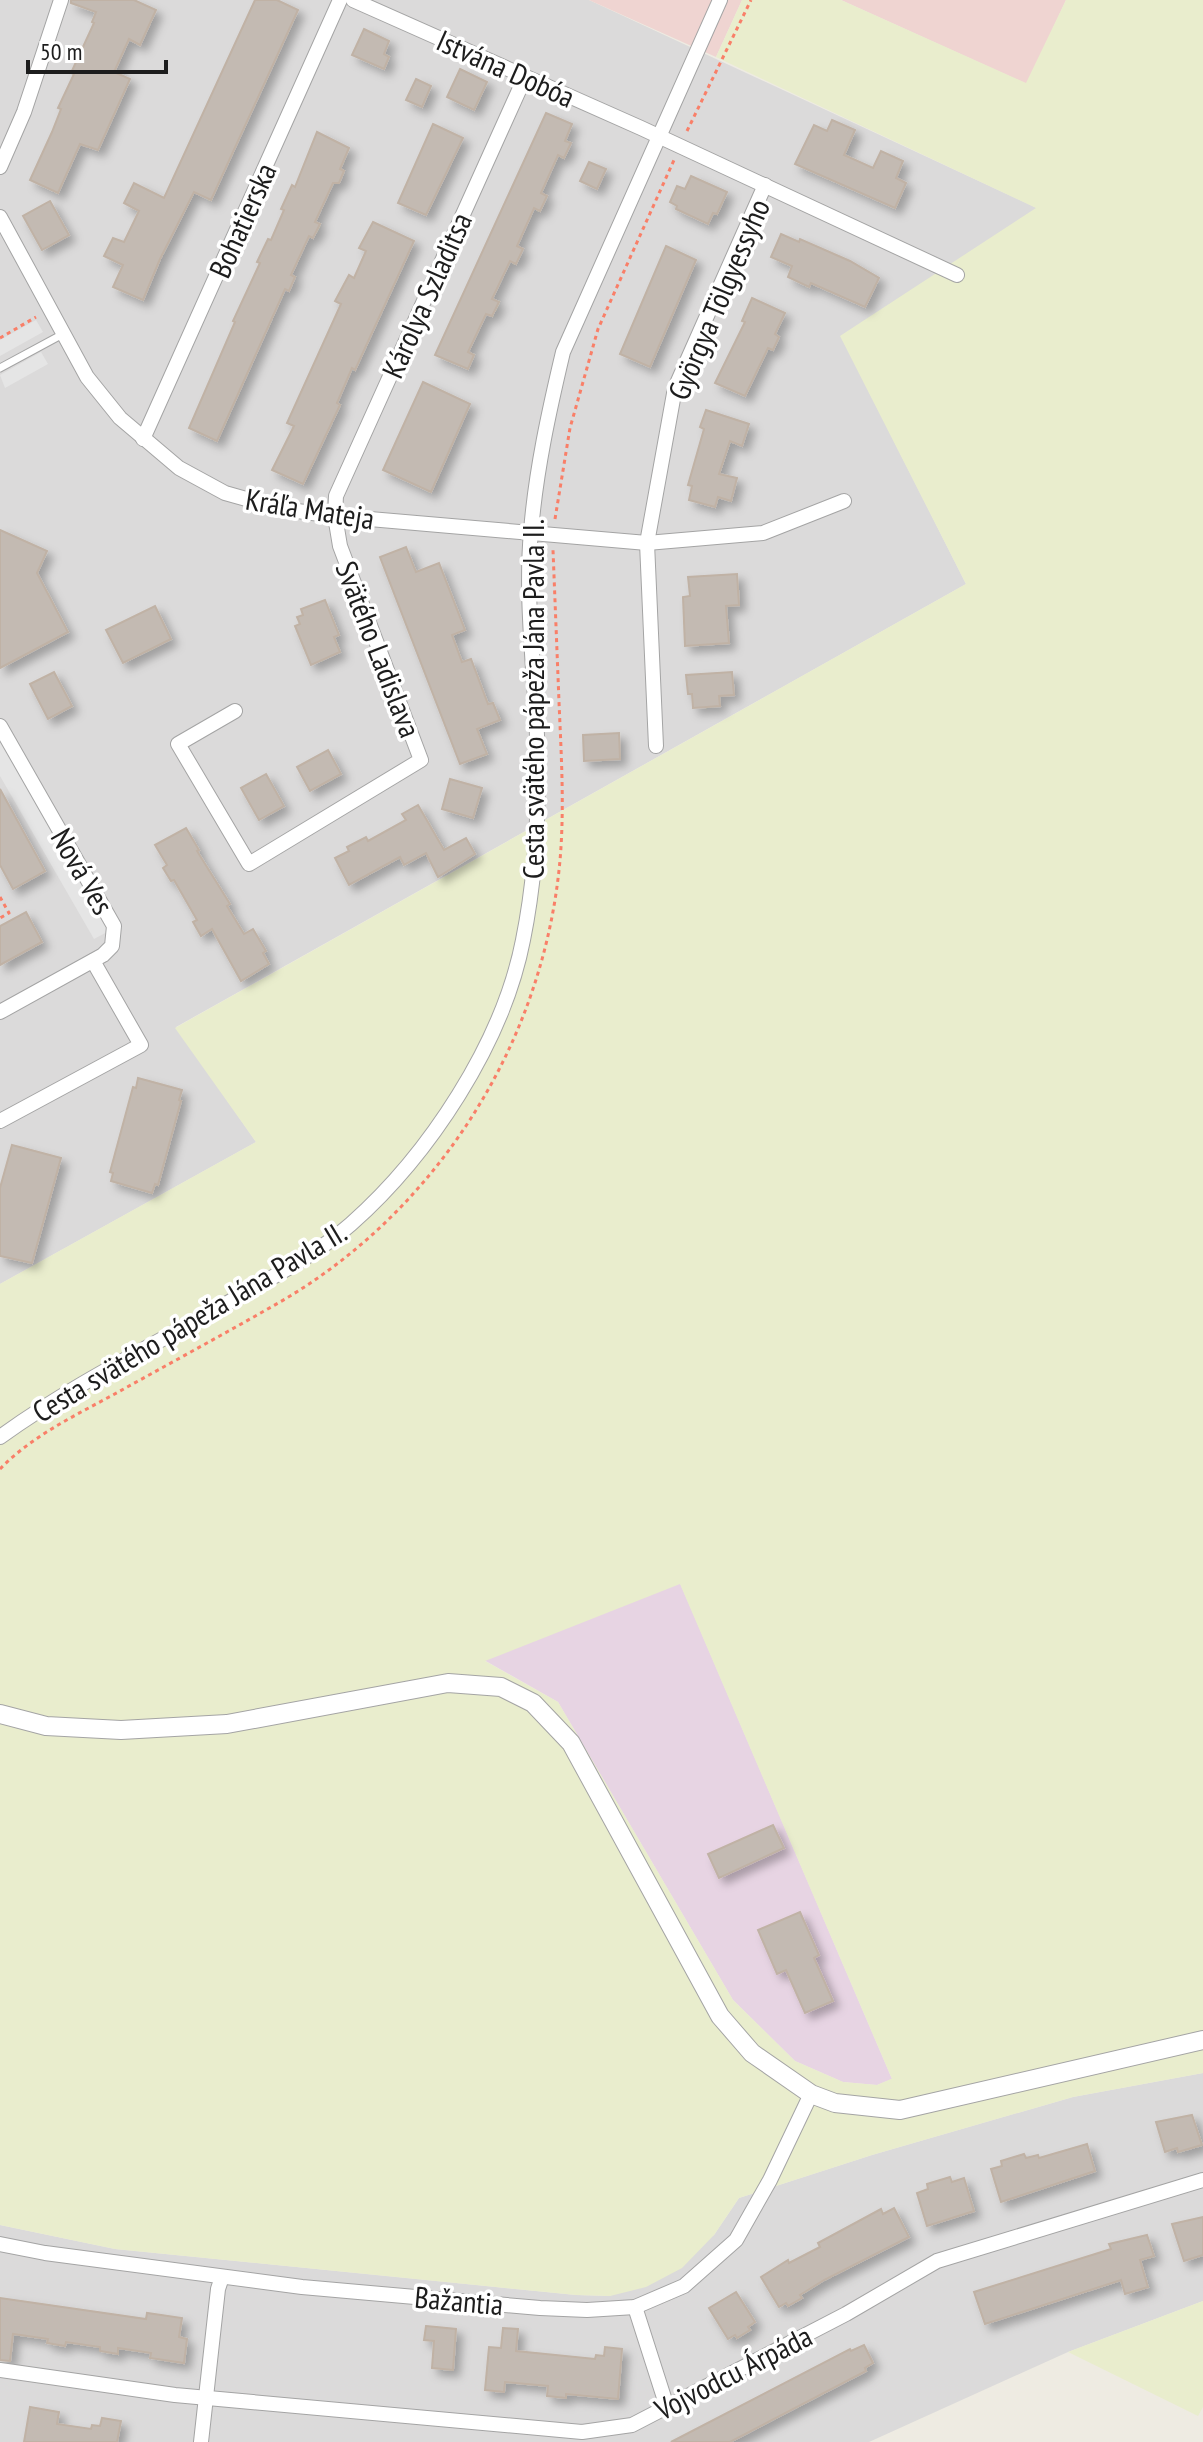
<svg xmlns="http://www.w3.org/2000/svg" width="1203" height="2442" font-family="'PT Sans Narrow',sans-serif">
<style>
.residential{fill:#dbdada}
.commercial{fill:#efd4d1}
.industrial{fill:#e7d4e3}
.farmland{fill:#e9edcd;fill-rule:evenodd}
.parking{fill:#e5e5e5}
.building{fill:#c3bab2;stroke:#c0b2a5;stroke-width:2;filter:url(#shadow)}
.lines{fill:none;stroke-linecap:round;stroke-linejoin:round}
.service-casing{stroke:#a4a4a4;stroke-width:9}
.minor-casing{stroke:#a4a4a4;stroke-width:16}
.tertiary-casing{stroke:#a4a4a4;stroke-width:20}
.path{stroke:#f97f68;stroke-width:3;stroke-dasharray:4 4;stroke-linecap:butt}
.service{stroke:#fff;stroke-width:7}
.minor{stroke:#fff;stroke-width:14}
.tertiary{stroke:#fff;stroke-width:18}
.labels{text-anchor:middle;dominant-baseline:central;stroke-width:7;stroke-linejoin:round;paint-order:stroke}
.street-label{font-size:30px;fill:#1d1d1d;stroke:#fff}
</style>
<defs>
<filter id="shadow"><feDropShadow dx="6" dy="6" stdDeviation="4" flood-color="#0004"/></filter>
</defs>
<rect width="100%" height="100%" fill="#eeebe2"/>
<g class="residential">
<path d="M0,0H589L1037,208L841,336L966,584L176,1027L256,1142L0,1284Z"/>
<path d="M1203,2073V2301L1068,2352L869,2442H0V2225L115,2249L576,2295L610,2296L714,2235L739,2198L872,2155L1073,2097Z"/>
</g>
<g class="commercial">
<path d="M589,0H742L716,57Z"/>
<path d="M841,0H1066L1027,84Z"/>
</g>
<path class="industrial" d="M680,1583L892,2079L877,2085L843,2082L795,2061L733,2000L558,1702L484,1660Z"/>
<g class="farmland">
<path d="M742,0H841L1026,83L1066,0H1203V2073L1073,2097L872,2155L739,2198L714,2235L682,2268L646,2287L610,2296L576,2295L115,2249L0,2225V1284L256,1142L175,1028L966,584L840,336L1036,208L716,57ZM680,1584L892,2079H891L877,2085L843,2082L795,2061L733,2000L558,1702L485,1661Z"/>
<path d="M1203,2301V2407L1198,2416L1068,2352Z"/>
</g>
<g class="parking">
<path d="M36,320L43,332L0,356V340Z"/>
<path d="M41,352L48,364L5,388L0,375Z"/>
<path d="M0,736L109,931L94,939L0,776Z"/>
</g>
<g class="building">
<path d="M71,0H134L156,10L140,45L129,39L114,72L130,79L98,150L80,144L58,193L30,180L52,132L61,109L58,108L74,74L71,73L94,23L92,22L96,12L71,3Z"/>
<path d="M255,0H277L298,10L211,200L194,192L160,259L143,300L113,287L123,265L104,256L113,238L124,242L139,211L124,203L134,183L164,198Z"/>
<path d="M364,29L389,41L384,54L389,57L384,69L352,55Z"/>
<path d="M460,69L487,82L474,110L447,97Z"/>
<path d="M416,79L431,86L422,107L406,100Z"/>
<path d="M546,113L572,124L565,141L571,143L564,158L558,155L541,193L547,196L540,211L534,208L517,246L523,249L516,264L510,261L492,299L499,302L492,316L486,314L468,352L474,355L468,369L435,355Z"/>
<path d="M832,120L855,130L844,155L873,168L881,151L903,161L896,178L906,183L895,208L795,164L814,125L827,131Z"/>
<path d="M433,124L463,138L426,215L398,203Z"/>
<path d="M317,132L349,148L340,169L344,171L339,183H333L315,222L320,224L313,238L309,236L291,275L295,277L289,291L285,289L217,441L189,428L235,322L233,321L260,263L257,262L268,239L271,240L284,210L281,209L292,185L295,187Z"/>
<path d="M589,162L606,169L597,189L580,181Z"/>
<path d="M691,176L727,192L717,214L713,213L708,224L676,209L677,206L670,202L677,186L685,189Z"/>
<path d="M50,201L69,235L42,250L23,216Z"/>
<path d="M373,222L414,241L355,370L352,368L337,403L340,405L303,484L272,470L294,426L287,423L341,304L335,301L349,275L354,278L366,251L359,248Z"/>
<path d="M781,234L799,242L800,239L850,261L879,278L865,307L811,283L809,287L788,277L792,266L771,257Z"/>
<path d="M666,246L696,260L650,367L620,354Z"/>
<path d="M752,298L785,313L775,334L779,337L773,350L768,348L745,396L715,383L745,322L742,321Z"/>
<path d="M423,382L470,404L431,492L383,470Z"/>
<path d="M706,410L749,424L742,446L730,441L719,474L737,478L731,501L718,497L715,507L689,500L692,486L688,485L704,429L700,427Z"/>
<path d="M0,530L47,551L37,573L68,632L0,668Z"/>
<path d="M406,547L416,572L439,563L465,630L452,635L462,662L471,659L488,704L493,703L500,720L477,729L487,754L460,764L380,557Z"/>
<path d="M737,574L739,605L726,606L729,643L685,646L683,597L690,596L688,577Z"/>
<path d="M325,600L339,635L334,637L340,652L311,665L295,626L300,624L297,617L303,615L301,609Z"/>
<path d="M155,606L171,639L123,663L106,630Z"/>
<path d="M54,672L72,706L48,719L30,684Z"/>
<path d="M732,672L734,695L719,696L720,706L693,708L692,694H688L686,675Z"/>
<path d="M619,733L620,759L584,761L583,735Z"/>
<path d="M328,750L341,774L310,791L297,767Z"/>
<path d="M266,774L284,806L259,820L241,788Z"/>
<path d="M450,779L482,788L473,818L442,809Z"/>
<path d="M0,789L45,871L13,889L0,865Z"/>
<path d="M418,805L444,850L466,838L475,854L438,877L426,853L404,865L400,857L349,885L335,858L349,851L347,847L366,837L368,841L406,820L402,814Z"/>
<path d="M186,828L199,850L197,851L230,904L227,906L244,934L253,929L266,951L263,953L269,964L241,981L212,929L201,936L193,922L197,920L174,880L171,881L163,868L167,865L155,845Z"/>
<path d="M26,912L42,942L0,965V926Z"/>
<path d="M138,1078L182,1090L179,1100L181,1101L158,1185L155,1184L152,1193L111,1181L113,1173L110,1172L133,1087L136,1088Z"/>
<path d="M12,1145L61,1158L32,1263L0,1256V1188Z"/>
<path d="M773,1825L784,1848L719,1878L708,1854Z"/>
<path d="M800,1912L819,1955L814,1958L833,2001L805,2013L786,1970L777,1974L758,1930Z"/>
<path d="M1192,2115L1202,2145L1178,2152L1177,2148L1165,2152L1156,2122Z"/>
<path d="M1087,2144L1095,2171L1001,2202L991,2169L1002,2166L1001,2161L1024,2154L1026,2158L1038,2155L1039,2158Z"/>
<path d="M950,2177L952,2182L964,2178L974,2211L927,2226L917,2193L928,2189L927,2184Z"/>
<path d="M894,2208L909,2237L824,2280L800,2295L802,2298L788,2306L786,2303L779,2307L761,2277L788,2260L789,2263L820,2247L818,2243L881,2209L883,2214Z"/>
<path d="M1203,2217V2255L1184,2261L1172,2224Z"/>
<path d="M1147,2235L1154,2256L1140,2260L1148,2287L1125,2294L1121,2280L985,2324L974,2292L1111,2249L1109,2244Z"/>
<path d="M736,2292L755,2322L748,2327L750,2330L737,2338L735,2335L728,2339L709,2308Z"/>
<path d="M0,2298L146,2319L147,2313L182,2318L179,2337L187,2339L184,2363L150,2358L151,2353L118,2348V2354L100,2351V2347L66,2342L65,2346L47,2343L48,2339L13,2334L10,2361L0,2360Z"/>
<path d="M426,2326L456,2329L453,2370L432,2368L434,2341L424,2340Z"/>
<path d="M503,2328L518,2329L516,2351L595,2359L596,2355L604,2356L605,2347L622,2349L618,2399L566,2394V2398L547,2396L548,2386L505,2382L504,2392L485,2390L489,2347L501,2348Z"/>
<path d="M864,2345L873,2363L865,2368L866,2371L730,2442H671L850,2349L851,2351Z"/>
<path d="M30,2407L59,2412L57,2424L91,2429L92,2425L100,2426L102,2418L121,2421L117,2442H24Z"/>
</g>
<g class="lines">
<g class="service-casing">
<path id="service" d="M0,368L63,334"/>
</g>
<g class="minor-casing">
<g id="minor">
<path d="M353,0L641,128L957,275"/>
<path d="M0,167L24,112L61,0"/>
<path d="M0,217L87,377L120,418L179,468L225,493L282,509L335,516L647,543L763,533L844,501"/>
<path d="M143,439L340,0"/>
<path d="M235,711L178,744L249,864L421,760L340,546L335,516L336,496L525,77"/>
<path d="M0,726L114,926L112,946L103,955L0,1012"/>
<path d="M656,746L647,543L675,388L765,185"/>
<path d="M0,1121L141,1045L93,961"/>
<path d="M0,1437C75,1383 158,1343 238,1297C276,1275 318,1253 351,1224C429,1155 503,1043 523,940C534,886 538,829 538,773C538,692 524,612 531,531C536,470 549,411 563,352L720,0"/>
<path d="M0,2244L45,2253L302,2287L540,2308L587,2310L635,2307L684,2286L736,2240L770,2180L811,2094"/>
<path d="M635,2307L667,2407"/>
<path d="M0,2370L175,2395L582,2432L632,2425L846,2314L937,2261L1203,2180"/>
<path d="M201,2442L218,2289L222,2277"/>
</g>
</g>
<g class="tertiary-casing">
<path id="tertiary" d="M0,1714L46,1726L121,1730L227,1724L448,1683L501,1687L533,1703L571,1743L720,2016L752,2053L811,2094L835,2103L900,2110L1203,2040"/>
</g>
<g class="path">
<path d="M687,131L751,0"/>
<path d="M0,338L36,317"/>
<path d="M555,519L570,428L598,329L674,160"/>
<path d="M0,897L9,913L0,918"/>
<path d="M0,1469C31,1437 72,1417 111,1396C167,1365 224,1334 280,1302C442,1208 549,1033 561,847C564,798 561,750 559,702C557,651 555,601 553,550"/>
</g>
<use href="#service" class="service"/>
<use href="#minor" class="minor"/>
<use href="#tertiary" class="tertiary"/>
</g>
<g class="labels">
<g class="street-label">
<text transform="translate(506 68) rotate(24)">Istvána Dobóa</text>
<text transform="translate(242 220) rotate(-66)">Bohatierska</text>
<text transform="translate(426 295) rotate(-66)">Károlya Szladitsa</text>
<text transform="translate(718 299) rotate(-67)">Györgya Tölgyessyho</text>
<text transform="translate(310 508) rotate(9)">Kráľa Mateja</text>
<text transform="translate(379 649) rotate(69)">Svätého Ladislava</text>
<text transform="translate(532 699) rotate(-90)">Cesta svätého pápeža Jána Pavla II.</text>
<text transform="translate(83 871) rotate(60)">Nová Ves</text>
<text transform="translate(189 1321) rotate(-31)">Cesta svätého pápeža Jána Pavla II.</text>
<text transform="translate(459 2300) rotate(5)">Bažantia</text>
<text transform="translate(733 2372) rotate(-27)">Vojvodcu Árpáda</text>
</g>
</g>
<path d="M28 60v12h138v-12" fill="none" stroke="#1d1d1d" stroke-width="4"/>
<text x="40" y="60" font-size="24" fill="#1d1d1d" stroke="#ffffff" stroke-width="6" paint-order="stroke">50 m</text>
</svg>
